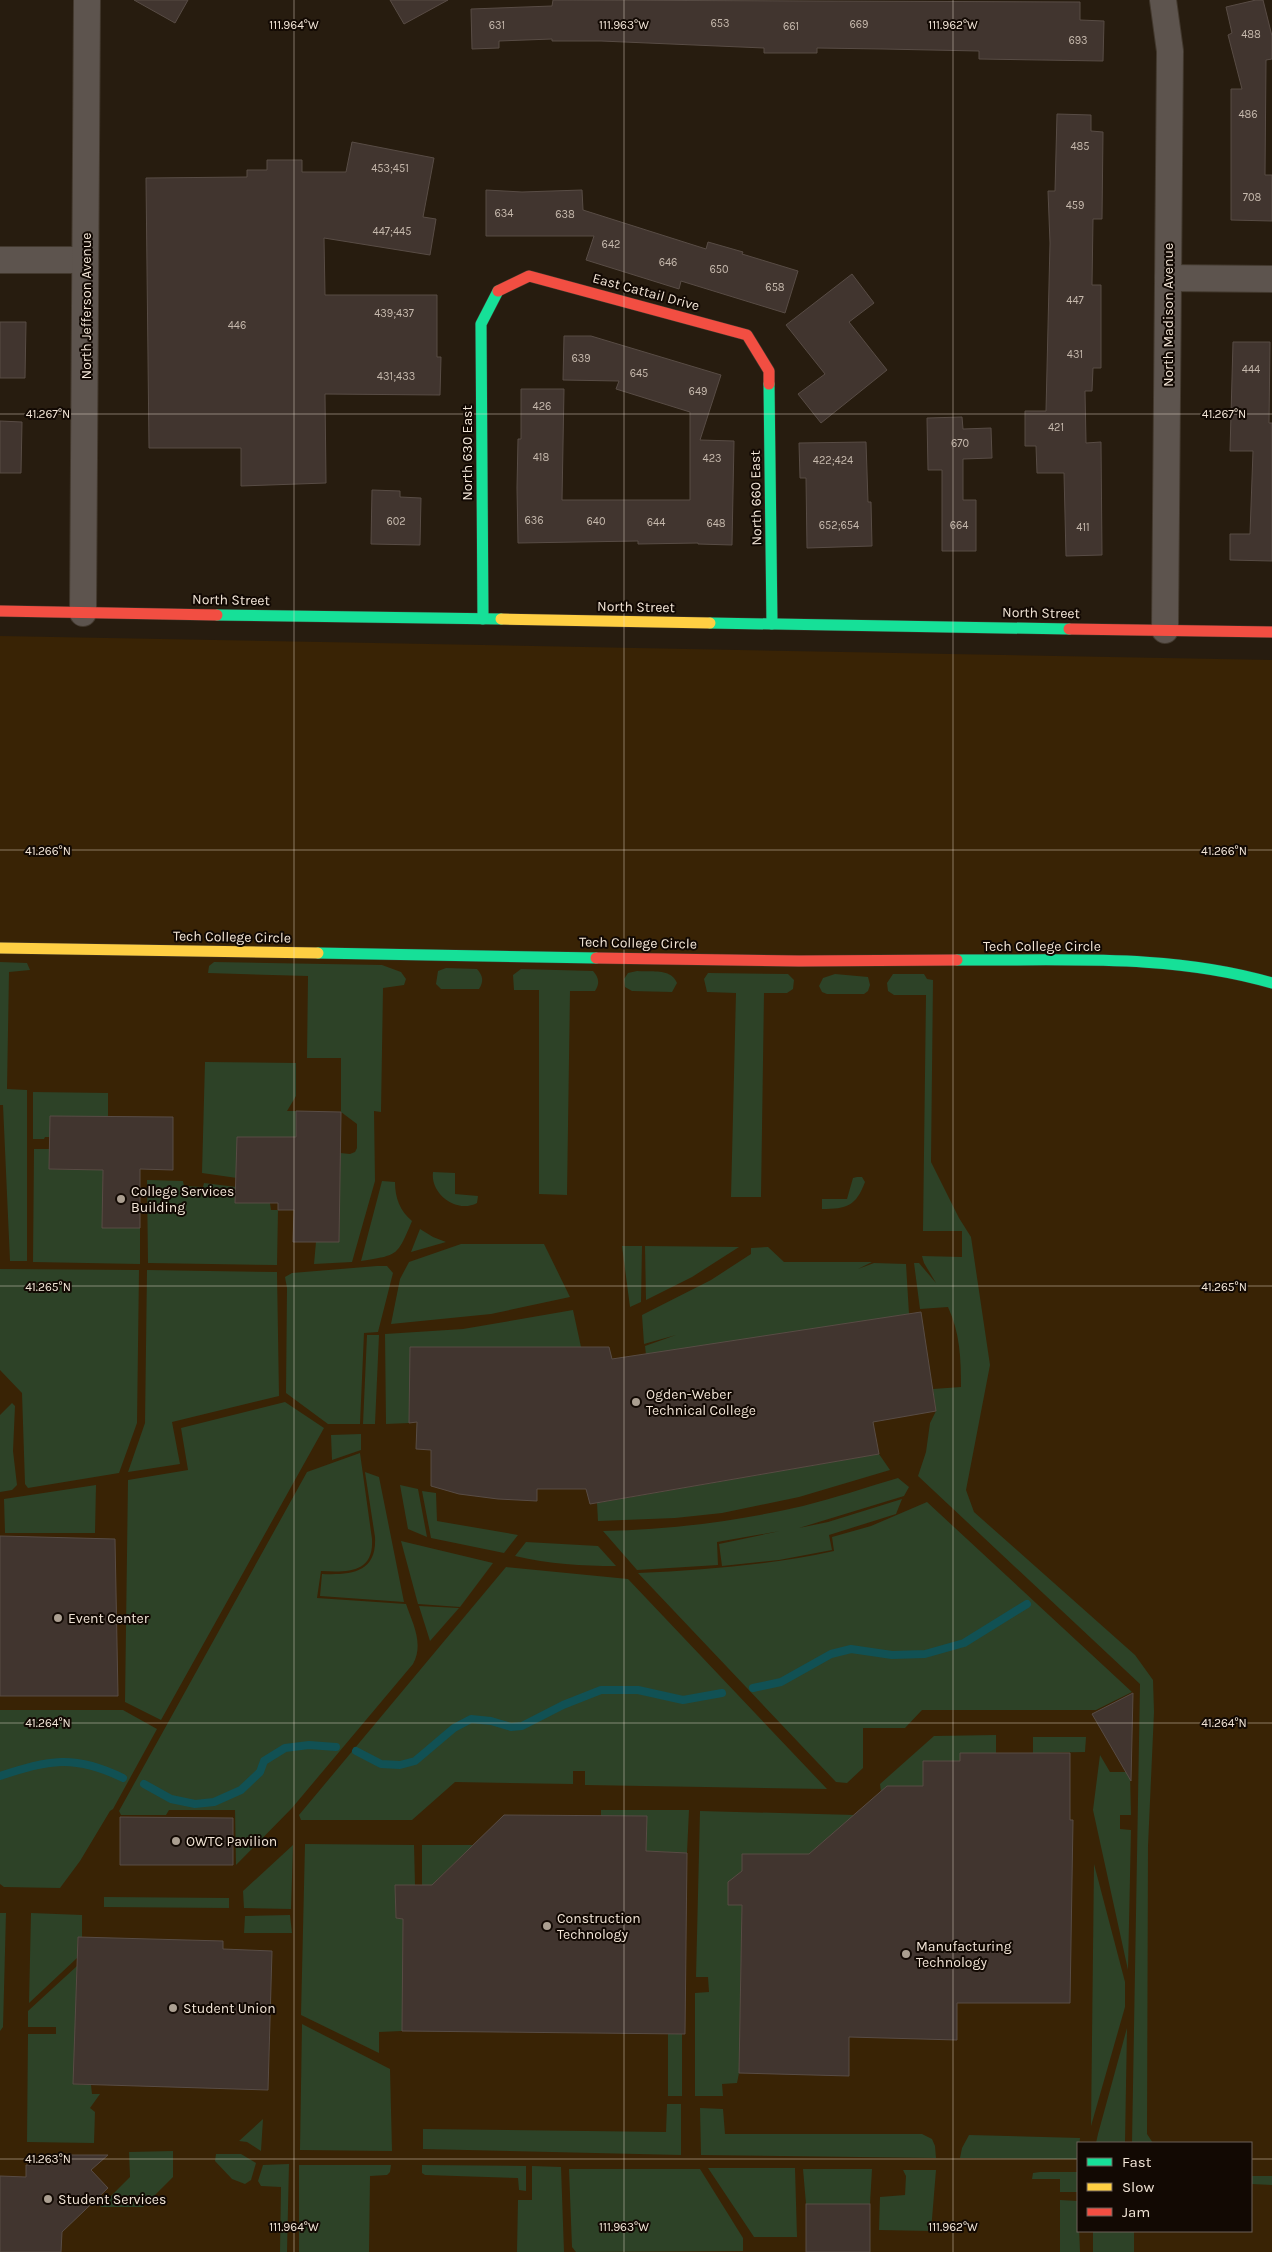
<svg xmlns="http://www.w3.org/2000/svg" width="1272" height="2252" font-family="Karla,sans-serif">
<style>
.built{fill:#392305;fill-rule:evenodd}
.green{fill:#2d4227}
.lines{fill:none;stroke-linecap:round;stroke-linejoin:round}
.stream{stroke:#115154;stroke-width:8}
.building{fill:#41352f;stroke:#584c45}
.street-casing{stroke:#42382d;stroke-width:28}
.fast-casing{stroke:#42382d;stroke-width:12}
.slow-casing{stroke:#42382d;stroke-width:12}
.jam-casing{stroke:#42382d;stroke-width:12}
.street{stroke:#5d544e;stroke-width:26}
.fast{stroke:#16e098;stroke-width:11}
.slow{stroke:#ffcf43;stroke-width:11}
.jam{stroke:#f24e42;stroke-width:11}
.ticks{fill:none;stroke:#f2e5d7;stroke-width:1;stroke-opacity:0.45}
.poi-dot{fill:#ab9f91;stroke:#120903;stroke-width:2}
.labels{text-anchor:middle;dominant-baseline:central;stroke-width:4;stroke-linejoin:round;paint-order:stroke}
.number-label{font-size:11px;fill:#c6b9ad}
.street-label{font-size:14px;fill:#f2e5d7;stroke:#120903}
.poi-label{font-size:14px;fill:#f2e5d7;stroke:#120903;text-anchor:start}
.ticks-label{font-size:12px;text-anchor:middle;fill:#f2e5d7;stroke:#120903;stroke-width:4;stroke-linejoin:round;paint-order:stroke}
</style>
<rect width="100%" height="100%" fill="#271c0f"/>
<path class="built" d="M0,636L1272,660V2252H0ZM1078,2143H1251V2231H1078Z"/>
<g class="green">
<path d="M0,962L27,963L30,970L9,972L7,1089L27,1090V1261H10L3,1105H0Z"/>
<path d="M214,962L382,965L401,972L406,979L404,985L383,988L381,1112L374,1111L375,1181L352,1262L314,1264L316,1242H339L340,1153L350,1154L355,1152L357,1148V1124L341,1112V1058H307L308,976L208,973L209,966Z"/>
<path d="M446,968L477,969C483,976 484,981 479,989H441L436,984L438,971Z"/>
<path d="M521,969L593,971C599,978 600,983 595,991H570L567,1195L539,1194V990H514L513,975Z"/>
<path d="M637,971C652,972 671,968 677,983L672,992L632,991L625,987L624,979L628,973Z"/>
<path d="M708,973L788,974L794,980L793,989L787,993H764L761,1197H731L736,993L707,992L704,979Z"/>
<path d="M835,974L868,977L870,985L868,991L864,994H827L822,992L819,986L823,978Z"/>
<path d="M893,974H924L927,979L933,980L931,1162L959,1218L971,1237L990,1365L966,1490L974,1512L1135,1655L1153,1680L1154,1712L1148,1846L1147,2134L1153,2143H1132L1140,1684L918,1476L926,1452L930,1423L936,1411L933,1389L961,1387C961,1358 960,1333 948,1307L920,1309L914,1263H919L936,1283L924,1263L922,1256L962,1257V1231H923L926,995H894L888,991L887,983Z"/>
<path d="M205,1062L296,1063V1096L287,1111H296V1137H237V1178L202,1173Z"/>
<path d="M33,1092L108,1093V1117L50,1137H45L44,1139H33Z"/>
<path d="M34,1149H49V1169L103,1170L102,1227L140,1228V1264L33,1262Z"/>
<path d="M433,1172L455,1173V1194L478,1196L477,1203C457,1214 430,1194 433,1172Z"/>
<path d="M857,1177H862L865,1182C856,1206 847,1209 822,1209V1199H847L853,1178Z"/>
<path d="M147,1180L183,1181L184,1186L203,1187L204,1183L236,1187L235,1203H270L271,1210H278L277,1265L148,1263Z"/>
<path d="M382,1181L395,1182C395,1198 400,1211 412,1221C397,1256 399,1255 361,1261Z"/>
<path d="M420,1229L433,1237L446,1242L411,1252Z"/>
<path d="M461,1244H544L570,1297L491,1314L391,1324L400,1279L409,1262Z"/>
<path d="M622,1246H642L641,1302L630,1307Z"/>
<path d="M645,1246L739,1247L692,1277L646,1300Z"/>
<path d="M768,1247L784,1262H872L858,1269L874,1263L906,1264L909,1314L646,1355L645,1346L676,1335L644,1344L642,1315L711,1280L751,1254V1248Z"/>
<path d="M377,1266H387L393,1273L378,1332L364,1333L360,1424H328L286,1393L287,1288L285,1277L292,1273Z"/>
<path d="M0,1269L139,1270L137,1423L119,1473L28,1488L25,1484L22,1393L0,1370Z"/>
<path d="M147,1270L277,1272L279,1396L172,1422L180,1464L128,1472L145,1423Z"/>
<path d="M573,1310L581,1347H411L409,1423L386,1424L385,1334L463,1329Z"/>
<path d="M367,1335H379L375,1424H363Z"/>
<path d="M285,1402L324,1428L161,1720L125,1702L128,1480L188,1470L181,1428Z"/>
<path d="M12,1403L15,1406L13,1451L17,1485L12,1490L0,1492V1415Z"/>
<path d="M361,1434V1450L332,1460L331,1435Z"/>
<path d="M360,1453L372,1539C374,1574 346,1572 321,1571L317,1598L406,1604C413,1624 424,1644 413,1664L292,1808L236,1865L235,1810H169L166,1815H121L119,1811L307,1472Z"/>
<path d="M879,1454L890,1470L799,1497L722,1513L675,1518L598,1521L597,1503Z"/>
<path d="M365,1472L379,1477L404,1602L320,1596L322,1574C351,1575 377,1573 375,1537Z"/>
<path d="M898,1478L909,1487L904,1496L799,1528L828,1522L902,1499L896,1514L829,1535L832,1550L779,1560L722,1566L719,1544L780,1531L717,1542L718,1565L637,1570L603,1531C670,1530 737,1521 803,1506C835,1498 867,1487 898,1478Z"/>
<path d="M96,1485L95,1533H5L4,1499Z"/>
<path d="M400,1485L418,1489L427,1537L408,1529Z"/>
<path d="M422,1491L436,1493L437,1521L518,1535L504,1553L431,1538Z"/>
<path d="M927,1502L1132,1692L1096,1710H922L905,1728H863V1768L847,1783L836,1782L638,1573C704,1570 770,1565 834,1551L832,1537L871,1526Z"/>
<path d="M401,1541L493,1563L460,1607L418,1604Z"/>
<path d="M526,1542L598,1546L616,1566C582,1566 549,1564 515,1556Z"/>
<path d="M506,1567L628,1579L827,1789L585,1785V1771H573V1784L455,1782L412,1820H301L299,1815Z"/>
<path d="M419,1606L459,1608L430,1641Z"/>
<path d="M0,1710H123L157,1729L113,1809L110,1811L80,1861L60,1888L4,1887L0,1884Z"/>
<path d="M996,1735V1753H960V1761H923V1786L881,1792L880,1784L934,1736Z"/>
<path d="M1033,1737H1086L1085,1752L1033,1753Z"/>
<path d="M1100,1755L1110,1772H1130L1131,1815H1120V1829L1131,1830L1128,1970L1093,1810Z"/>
<path d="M601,1810H689L687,1853L646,1851L647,1817L601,1816Z"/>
<path d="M700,1811L855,1815L807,1856L742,1854V1871L728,1883V1904L742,1905L739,2073L737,2083L722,2084L723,2096H695V1993L709,1992L708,1977H696Z"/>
<path d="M305,1844L414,1845L415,1885L395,1886L396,1918L407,1919L408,1934L403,1936L402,2031L379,2032V2053L301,2015Z"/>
<path d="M293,1845L291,1909L244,1908L243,1891Z"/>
<path d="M422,1845H473L432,1885H422Z"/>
<path d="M1094,1864L1125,1982V2007L1091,2126Z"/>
<path d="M104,1897L229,1898V1908L104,1907Z"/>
<path d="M0,1913H6L3,2027L0,2031Z"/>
<path d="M31,1913L82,1915V1937H78L77,1958L29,2003Z"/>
<path d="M290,1915L292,1933H244L245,1916Z"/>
<path d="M77,1966L74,2084L91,2085L92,2094H100L90,2108L95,2112L94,2143L27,2142L28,2034H56V2027H28V2011Z"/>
<path d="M302,2024L390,2069L392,2151L300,2150Z"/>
<path d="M1127,2028L1125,2143H1096L1098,2134Z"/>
<rect x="668" y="2034" width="14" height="62"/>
<path d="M667,2104H681V2155L423,2149V2129L666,2132Z"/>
<path d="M700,2108L723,2109L725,2134H922L932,2139L935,2146L936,2158L701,2155Z"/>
<path d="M263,2119L261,2151L247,2142L239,2141Z"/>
<path d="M969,2135L1080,2138L1078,2159L960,2158L962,2148Z"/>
<path d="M173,2151V2177L143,2207H100L130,2177L129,2152Z"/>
<path d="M216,2154H241L256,2163L251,2180L245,2184L232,2179L215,2161Z"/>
<path d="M289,2164L287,2252H280L281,2187L261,2186L258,2181L263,2165Z"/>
<path d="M299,2165H391L390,2172L387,2175L370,2176L369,2252H299Z"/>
<path d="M422,2165L526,2166V2191L519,2190L518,2178L425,2175L422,2173Z"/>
<path d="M532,2166L561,2167L564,2252H517L518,2200H532Z"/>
<path d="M708,2168H795L797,2237H754Z"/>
<path d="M569,2169H700L743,2238V2251L576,2252L572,2247Z"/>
<path d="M803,2169H872L870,2204H806Z"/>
<path d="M903,2170H936L931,2231L879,2230L880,2197L905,2195L906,2176Z"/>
<path d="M1040,2172H1078V2192H1060V2179H1032L1033,2173Z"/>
<path d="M1251,2176H1272V2185L1251,2184Z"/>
<path d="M1060,2200L1078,2201L1080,2252H1060Z"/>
<rect x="1093" y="2231" width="41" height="21"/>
</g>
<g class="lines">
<g class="stream">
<path d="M753,1688L781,1682L831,1654L851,1649L892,1655L925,1654L964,1643L1027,1604"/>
<path d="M356,1751L381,1764L400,1765L415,1761L454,1728L471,1719L491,1721L511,1727L522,1726L563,1705L601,1690H638L683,1700L722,1693"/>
<path d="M0,1776C49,1760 74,1754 123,1778"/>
<path d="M144,1784L171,1799L195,1804L214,1802L241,1790L260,1772L264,1761L285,1748L309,1745L336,1747"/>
</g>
</g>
<g class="building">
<path d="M134,0H188L175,23Z"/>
<path d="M390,0H448L404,24Z"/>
<path d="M553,0L1080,2V20L1104,21L1103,61L979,59V51L883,49L817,48V53H764V48L601,41H552V39L499,41V48L472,49L471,9L552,6Z"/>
<path d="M1256,0H1263L1272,36V59L1266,60L1265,175H1272V221L1231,220V89H1242L1228,35L1232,33L1226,7Z"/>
<path d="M1057,114L1091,115V131L1103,132L1102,219H1093L1092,285H1101V368H1093L1092,391H1085L1086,443L1101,442L1102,555L1066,556L1064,473H1037L1036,446H1025V411H1046L1050,243L1048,191H1055Z"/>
<path d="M352,142L434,158L423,217L436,219L430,255L324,238L325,295H437V357H441L440,395L325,394L326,483L241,486V448H149L146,178L247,177V170H267V160H302V172H346Z"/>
<path d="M486,190L522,192L582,190L583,210L706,249L708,242L743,252L742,254L798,271L785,313L681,281L679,289L586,260L594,236H486Z"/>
<path d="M852,274L874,303L849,322L887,370L821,423L798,394L825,374L786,325Z"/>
<path d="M0,322H26L25,378H0Z"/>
<path d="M564,336H591L721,375L700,440L734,441L732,545L698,544V543L638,544V541L518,543L517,488L518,439H521V389H564L562,500H690V412L616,389L619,381L563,380Z"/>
<path d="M1233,342H1270L1269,423H1272V561L1230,560V534H1250L1253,451H1230Z"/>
<path d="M962,417L963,429L991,428L992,458L963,459V500H976V551H942V470H928L927,418Z"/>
<path d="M0,421L22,422L21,473H0Z"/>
<path d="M866,442L868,502H871L872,546L807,548L806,478H800L799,443Z"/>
<path d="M372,490L400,491V497L421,498L420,545L371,544Z"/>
<path d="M296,1111L341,1112L339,1242H293L294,1210H278V1203H235L237,1137H296Z"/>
<path d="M50,1116L173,1117V1170L140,1169V1228H102L103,1170L49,1169Z"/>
<path d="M921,1312L936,1411L873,1422L879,1454L590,1504L586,1489H537V1501L498,1499L459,1494L431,1486V1450L416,1449L417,1422L409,1423L410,1347H609L612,1359Z"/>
<path d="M0,1536L115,1539L118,1696H0Z"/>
<path d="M1133,1693L1131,1781L1092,1714Z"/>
<path d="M960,1753H1070V1820H1073L1070,2003H957V2040L849,2037V2076L739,2073L742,1905H728V1882L742,1871V1854H809L887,1786H923V1761H960Z"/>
<path d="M504,1815L647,1816L646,1851L687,1853L685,2034L402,2031L403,1919L396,1918L395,1885H432Z"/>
<path d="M120,1817L233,1818V1865H120Z"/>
<path d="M78,1937L223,1941V1949L272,1951L268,2090L73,2084Z"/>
<path d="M50,2155H108L91,2170L108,2188L62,2232L61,2252H0V2176L26,2177V2165L50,2164Z"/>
<rect x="806" y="2204" width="64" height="48"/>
</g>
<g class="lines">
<g class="street-casing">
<g id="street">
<path d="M1163,0L1170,51L1165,630"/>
<path d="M0,260H85"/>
<path d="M1168,278L1272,279"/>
<path d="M83,613L87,0"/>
</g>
</g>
<g class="fast-casing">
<g id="fast">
<path d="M769,384L772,624"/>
<path d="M217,615L501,619"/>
<path d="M483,619L481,324L498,291"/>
<path d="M710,623L1069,629"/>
<path d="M318,953L596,958"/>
<path d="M957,960C1062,961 1170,953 1272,983"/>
</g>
</g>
<g class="slow-casing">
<g id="slow">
<path d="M501,619L710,623"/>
<path d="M0,948L318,953"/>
</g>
</g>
<g class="jam-casing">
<g id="jam">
<path d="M498,291L529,276L747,335L769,371V384"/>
<path d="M0,611L217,615"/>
<path d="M1069,629L1272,632"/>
<path d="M596,958L799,961L957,960"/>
</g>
</g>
<use href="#street" class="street"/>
<use href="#fast" class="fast"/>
<use href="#slow" class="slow"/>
<use href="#jam" class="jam"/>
</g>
<path class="ticks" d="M294,0V2252M624,0V2252M953,0V2252M0,414H1272M0,850H1272M0,1286H1272M0,1723H1272M0,2159H1078M1251,2159H1272"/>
<g class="poi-dot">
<circle cx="121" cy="1199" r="5"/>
<circle cx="636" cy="1402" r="5"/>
<circle cx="58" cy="1618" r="5"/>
<circle cx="176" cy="1841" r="5"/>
<circle cx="547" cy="1926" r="5"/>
<circle cx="906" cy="1954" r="5"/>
<circle cx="173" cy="2008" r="5"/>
<circle cx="48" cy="2199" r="5"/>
</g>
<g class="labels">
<g class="number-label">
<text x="720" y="23">653</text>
<text x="859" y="24">669</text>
<text x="497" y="25">631</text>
<text x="791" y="26">661</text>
<text x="1251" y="34">488</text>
<text x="1078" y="40">693</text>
<text x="1248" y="114">486</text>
<text x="1080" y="146">485</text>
<text x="390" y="168">453;451</text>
<text x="1252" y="197">708</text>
<text x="1075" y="205">459</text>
<text x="504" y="213">634</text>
<text x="565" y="214">638</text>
<text x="392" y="231">447;445</text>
<text x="611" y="244">642</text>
<text x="668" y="262">646</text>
<text x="719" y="269">650</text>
<text x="775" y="287">658</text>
<text x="1075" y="300">447</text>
<text x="394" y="313">439;437</text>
<text x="237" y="325">446</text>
<text x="1075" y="354">431</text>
<text x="581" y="358">639</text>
<text x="1251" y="369">444</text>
<text x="639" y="373">645</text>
<text x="396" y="376">431;433</text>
<text x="698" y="391">649</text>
<text x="542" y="406">426</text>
<text x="1056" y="427">421</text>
<text x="960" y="443">670</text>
<text x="541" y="457">418</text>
<text x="712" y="458">423</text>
<text x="833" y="460">422;424</text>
<text x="534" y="520">636</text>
<text x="396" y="521">602</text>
<text x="596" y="521">640</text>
<text x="656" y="522">644</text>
<text x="716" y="523">648</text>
<text x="839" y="525">652;654</text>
<text x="959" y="525">664</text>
<text x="1083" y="527">411</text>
</g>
<g class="street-label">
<text transform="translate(646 292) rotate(15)">East Cattail Drive</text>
<text transform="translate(86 306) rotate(-90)">North Jefferson Avenue</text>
<text transform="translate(1168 315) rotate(-90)">North Madison Avenue</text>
<text transform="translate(467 453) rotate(-90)">North 630 East</text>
<text transform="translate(756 498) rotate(-91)">North 660 East</text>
<text transform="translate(231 600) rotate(1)">North Street</text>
<text transform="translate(636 607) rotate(1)">North Street</text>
<text transform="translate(1041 613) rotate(1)">North Street</text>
<text transform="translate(232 937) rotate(1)">Tech College Circle</text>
<text transform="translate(638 943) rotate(1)">Tech College Circle</text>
<text x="1042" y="946">Tech College Circle</text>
</g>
<g class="poi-label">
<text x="131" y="1191">College Services<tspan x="131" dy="16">Building</tspan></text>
<text x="646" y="1394">Ogden-Weber<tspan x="646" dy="16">Technical College</tspan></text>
<text x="68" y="1618">Event Center</text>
<text x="186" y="1841">OWTC Pavilion</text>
<text x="557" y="1918">Construction<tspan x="557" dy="16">Technology</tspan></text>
<text x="916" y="1946">Manufacturing<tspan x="916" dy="16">Technology</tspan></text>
<text x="183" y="2008">Student Union</text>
<text x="58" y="2199">Student Services</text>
</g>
</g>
<g class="ticks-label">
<text x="294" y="29">111.964°W</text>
<text x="624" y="29">111.963°W</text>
<text x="953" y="29">111.962°W</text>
<text x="48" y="418">41.267°N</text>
<text x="1224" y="418">41.267°N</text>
<text x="48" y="855">41.266°N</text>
<text x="1224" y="855">41.266°N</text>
<text x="48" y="1291">41.265°N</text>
<text x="1224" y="1291">41.265°N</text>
<text x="48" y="1727">41.264°N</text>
<text x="1224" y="1727">41.264°N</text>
<text x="48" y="2163">41.263°N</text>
<text x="294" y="2231">111.964°W</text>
<text x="624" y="2231">111.963°W</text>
<text x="953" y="2231">111.962°W</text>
</g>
<rect x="1077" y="2142" width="175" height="90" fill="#120903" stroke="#6c6158"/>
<rect x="1087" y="2158" width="25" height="8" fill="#16e098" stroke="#6c6158"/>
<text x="1122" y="2167" font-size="15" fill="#f2e5d7">Fast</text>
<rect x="1087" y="2183" width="25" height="8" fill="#ffcf43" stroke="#6c6158"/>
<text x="1122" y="2192" font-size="15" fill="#f2e5d7">Slow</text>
<rect x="1087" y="2208" width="25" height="8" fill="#f24e42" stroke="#6c6158"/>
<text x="1122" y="2217" font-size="15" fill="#f2e5d7">Jam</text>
</svg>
